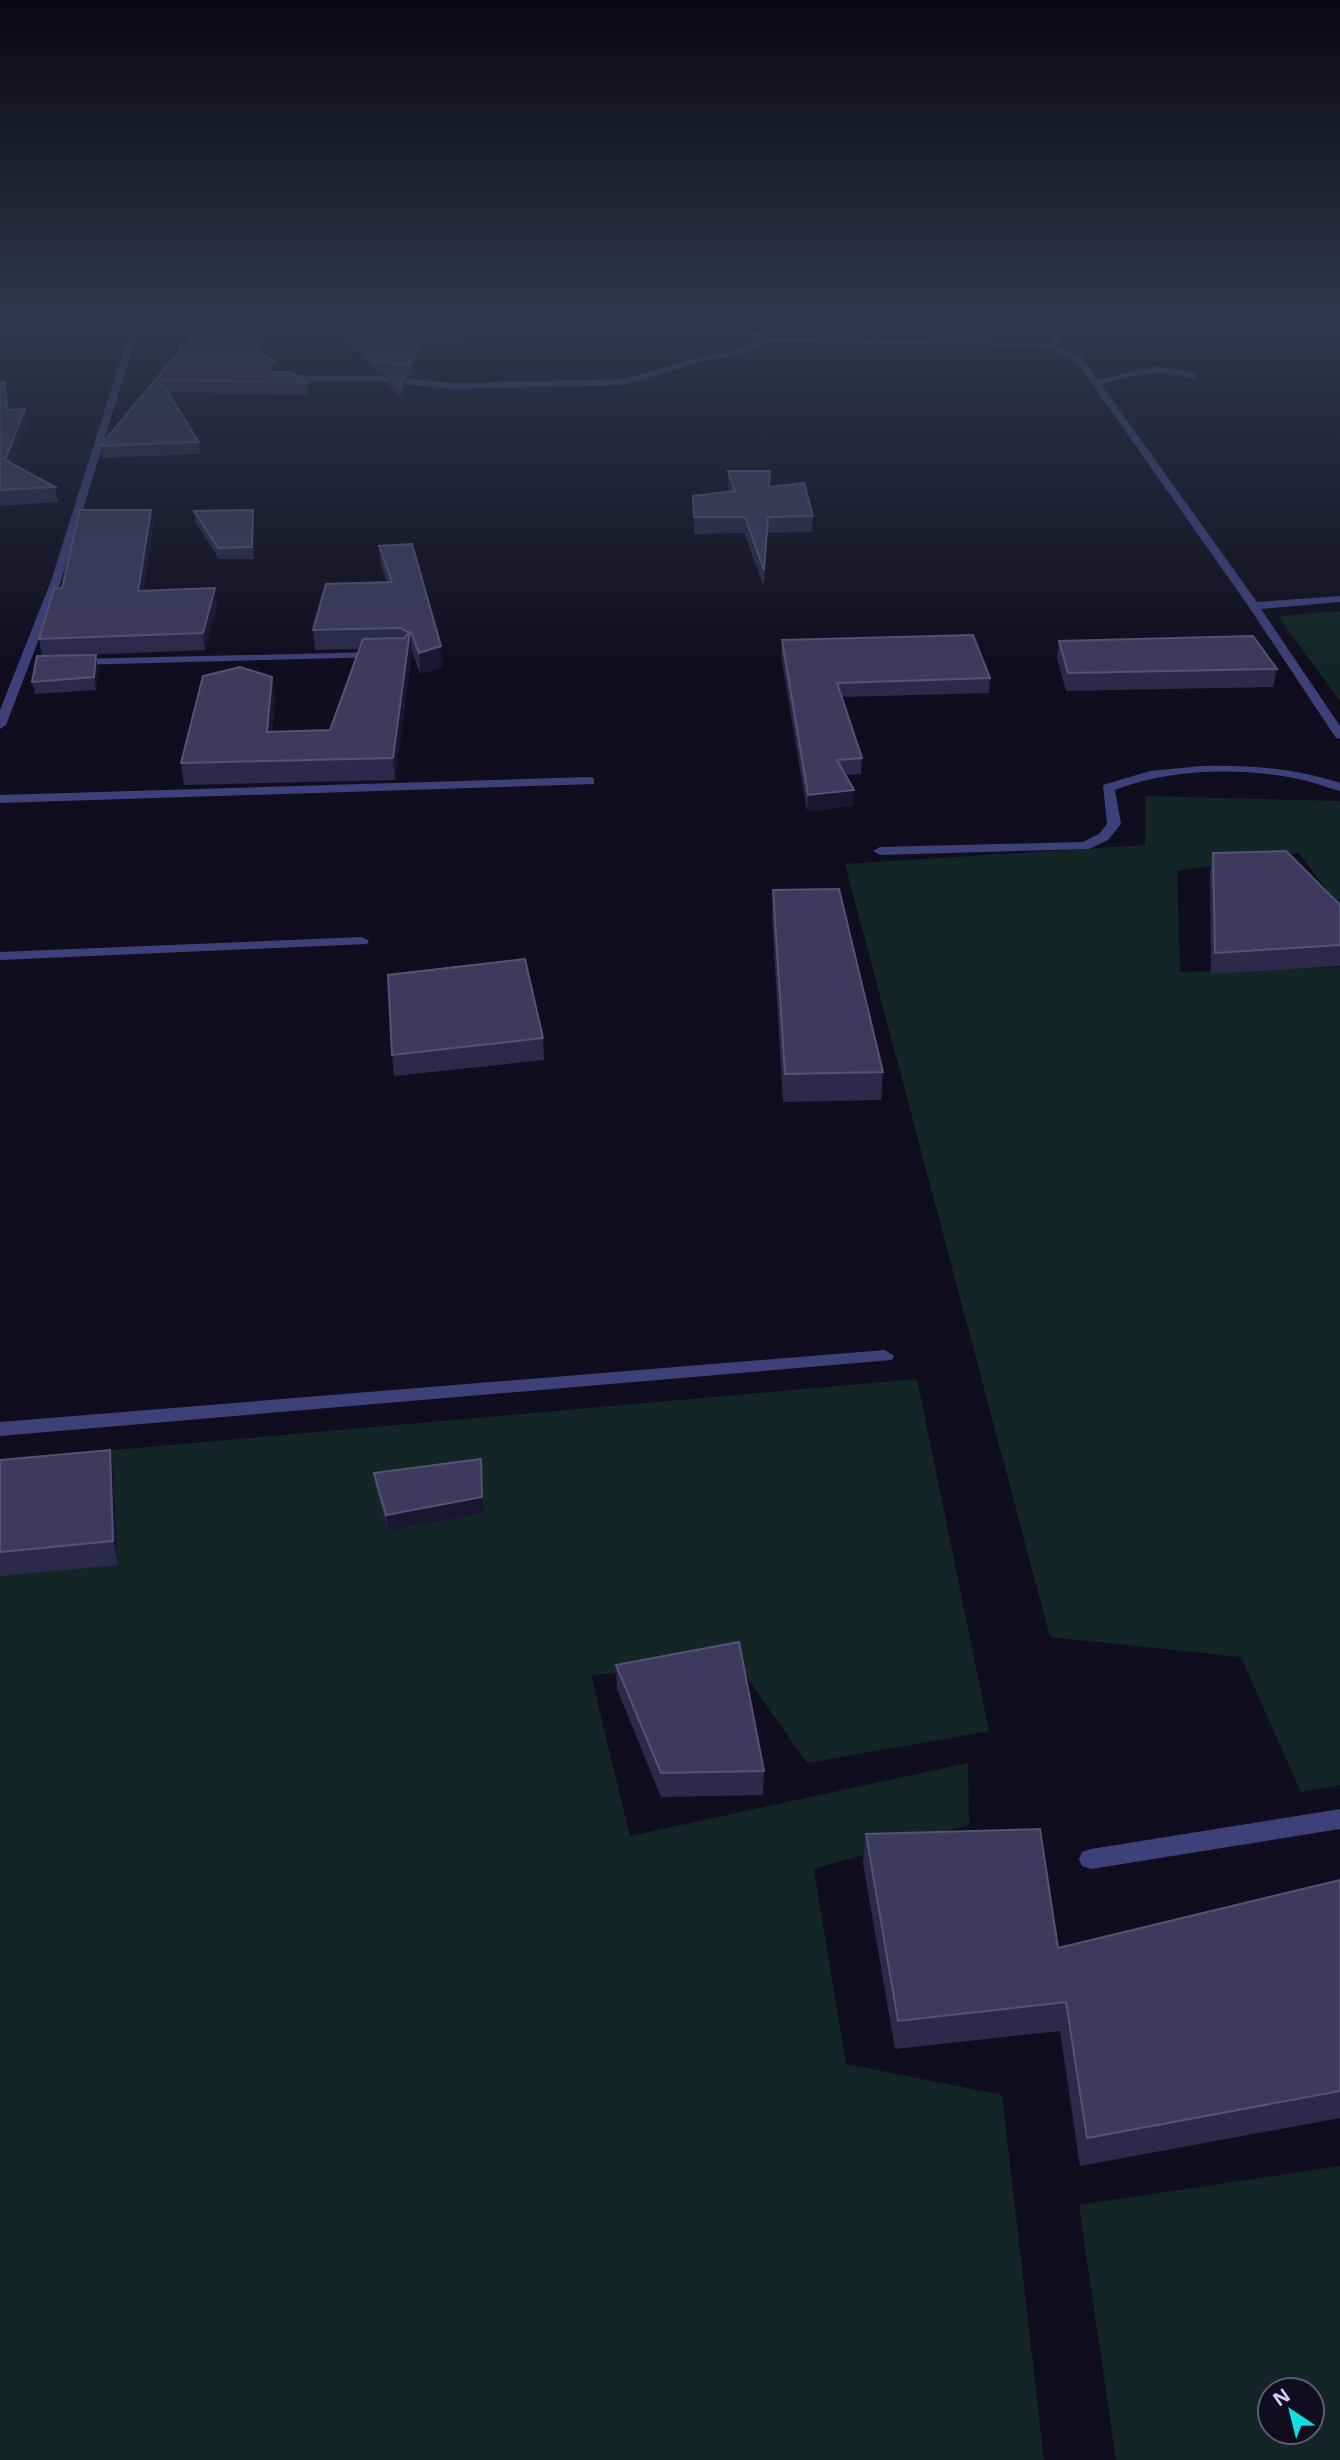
<svg xmlns="http://www.w3.org/2000/svg" width="1340" height="2460" font-family="'Noto Sans',sans-serif">
<style>
.green{fill:#122725;fill-rule:evenodd}
.lines{fill:none;stroke-linecap:round;stroke-linejoin:round}
.minor{fill:#3d4079;fill-rule:evenodd}
.wall{fill:#2c294a}
.shaded-wall{fill:#1a1631}
.building{fill:#3e3a5d;stroke:#555276;stroke-width:2}
</style>
<rect width="100%" height="100%" fill="#100e1e"/>
<g class="green">
<path d="M1340,611V701L1278,616Z"/>
<path d="M1145,796L1340,801V907L1299,853L1177,871L1180,972L1340,967V1785L1301,1792L1241,1657L1050,1637L845,864L1145,845Z"/>
<path d="M917,1379L989,1731L807,1763L739,1666L591,1675L630,1836L968,1763L969,1825L814,1869L846,2064L1002,2095L1044,2460H0V1460Z"/>
<path d="M1340,2166V2460H1116L1079,2205ZM1270,2390H1312V2432H1270Z"/>
</g>
<g class="lines">
<g class="minor">
<path d="M133,320H141L61,581L6,725L0,729V710L51,581Z"/>
<path d="M730,320H738L741,329L769,338L1049,344L1051,337L1031,320H1040L1059,336L1057,346L1082,357L1098,380L1156,366L1197,374L1194,379C1160,369 1135,374 1101,384L1257,602L1340,596V602L1261,609L1340,726V739L1336,738L1249,607L1076,361L1051,349L1029,346L771,342L745,353L697,363L625,385L453,389L380,382L276,381L272,378L276,375L380,376L453,383L625,379L691,359L740,349L762,341L735,333Z"/>
<path d="M379,652L385,655L383,657L75,665L69,662L75,659Z"/>
<path d="M1202,766C1249,765 1294,768 1340,783V791C1328,788 1316,783 1303,780C1245,767 1171,768 1115,790L1121,824L1108,840L1089,849L880,855L873,851L880,847L1083,842L1099,834L1107,824L1103,785L1150,771Z"/>
<path d="M589,777L594,778V784L0,803V795Z"/>
<path d="M362,937L369,941L367,944L0,960V952Z"/>
<path d="M885,1350L894,1356L892,1360L0,1436V1422Z"/>
<path d="M1340,1809V1829L1091,1869L1082,1866L1079,1859L1082,1852L1091,1849Z"/>
</g>
</g>
<g class="wall">
<path d="M323,320H491L492,339L427,340L411,376L377,373Z"/>
<path d="M178,353H261L274,361L275,372L308,383L309,395L168,392L199,442L200,454L102,458L100,446Z"/>
<path d="M389,376L406,387L401,397L389,386Z"/>
<path d="M0,382L7,396L9,410L25,409L28,423L12,464L55,487L58,502L0,506Z"/>
<path d="M728,471L770,487L813,516L812,532L767,533L764,587L744,533L694,534L693,496L729,492L728,487Z"/>
<path d="M151,510L153,525L143,591L217,605L205,650L57,656L98,667L96,690L35,694L32,682L42,656L39,639L62,588Z"/>
<path d="M253,510L254,521V559H219L195,522L194,511Z"/>
<path d="M379,546L443,667L420,674L412,651L395,780L184,785L181,763L272,677L275,698L272,732L330,730L359,649L315,650L313,630L387,582L381,565Z"/>
<path d="M782,640L990,678L989,693L842,697L862,758L861,774L846,775L853,806L807,811L781,655Z"/>
<path d="M1059,641L1277,669L1273,687L1066,691L1057,658Z"/>
<path d="M1213,853L1340,905V966L1211,974L1210,873Z"/>
<path d="M773,890L883,1072L881,1100L783,1102L772,916Z"/>
<path d="M543,1038L544,1060L394,1076L392,1055Z"/>
<path d="M110,1450L115,1474L118,1565L0,1576V1460Z"/>
<path d="M374,1473L482,1475L484,1513L388,1531L376,1489Z"/>
<path d="M616,1665L764,1771L763,1795L661,1797L617,1689Z"/>
<path d="M866,1834L1058,1948L1340,1880V2118L1080,2166L1060,2031L895,2049L863,1863Z"/>
</g>
<g class="shaded-wall">
<path d="M273,320H280L257,361L256,350Z"/>
<path d="M426,329L427,340L411,376L410,365Z"/>
<path d="M274,361L275,373L269,378L268,367Z"/>
<path d="M405,377L406,387L401,397V387Z"/>
<path d="M5,382L7,396L10,424L7,410Z"/>
<path d="M25,409L28,423L8,475L5,460Z"/>
<path d="M151,510L153,525L141,607L138,591Z"/>
<path d="M253,510L254,521V559L252,547Z"/>
<path d="M215,588L217,605L205,650L203,633Z"/>
<path d="M410,630L412,651L395,780L393,758Z"/>
<path d="M441,646L443,667L420,674L419,653Z"/>
<path d="M96,655L98,667L96,690L94,677Z"/>
<path d="M272,677L275,698L270,754L267,732Z"/>
<path d="M854,790L853,806L807,811L808,795Z"/>
<path d="M110,1450L115,1474L118,1565L113,1541Z"/>
<path d="M481,1459L484,1513L388,1531L386,1515Z"/>
</g>
<g class="building">
<path d="M198,320H273L256,350L274,361L268,367L273,372H291L308,383L160,380L199,442L100,446L178,353L180,344H188Z"/>
<path d="M333,320H491V328L426,329L410,365L376,362Z"/>
<path d="M389,376L405,377L401,387Z"/>
<path d="M0,382H5L7,410L25,409L5,460L55,487L0,490Z"/>
<path d="M728,471H770L769,487L804,483L813,516L768,517L764,570L745,517H694L693,496L735,491Z"/>
<path d="M80,510H151L138,591L215,588L203,633L39,639L54,589L62,588Z"/>
<path d="M253,510L252,547L218,548L194,511Z"/>
<path d="M412,544L441,646L419,653L410,630L393,758L181,763L203,676L240,667L272,677L267,732L330,730L363,639L404,638L409,633L400,628L313,630L326,584L392,582L379,546Z"/>
<path d="M973,635L990,678L837,683L862,758L837,760L854,790L808,795L782,640Z"/>
<path d="M1253,636L1277,669L1068,673L1059,641Z"/>
<path d="M96,655L94,677L32,682L37,656Z"/>
<path d="M1286,851L1340,905V945L1215,953L1213,853Z"/>
<path d="M839,889L883,1072L785,1074L773,890Z"/>
<path d="M525,959L543,1038L392,1055L388,975Z"/>
<path d="M110,1450L113,1541L0,1552V1460Z"/>
<path d="M481,1459L482,1497L386,1515L374,1473Z"/>
<path d="M739,1642L764,1771L661,1773L616,1665Z"/>
<path d="M1040,1829L1058,1948L1340,1880V2091L1087,2138L1066,2002L898,2021L866,1834Z"/>
</g>
<linearGradient id="sky" x2="0" y2="1"><stop stop-color="#090810"/><stop offset="0.48" stop-color="#31364c"/><stop offset="1" stop-color="#31364c" stop-opacity="0"/></linearGradient>
<rect width="1340" height="664" fill="url(#sky)"/>
<g transform="translate(1291 2411) rotate(325)"><circle r="33" fill="#100e1e" stroke="#5d5b76" stroke-width="2"/>
<path d="M0-5L12 26L0 18L-12 26Z" fill="#15dce1"/>
<text y="-10" font-size="19" font-weight="bold" text-anchor="middle" fill="#d1cffb">N</text>
</g>
</svg>
